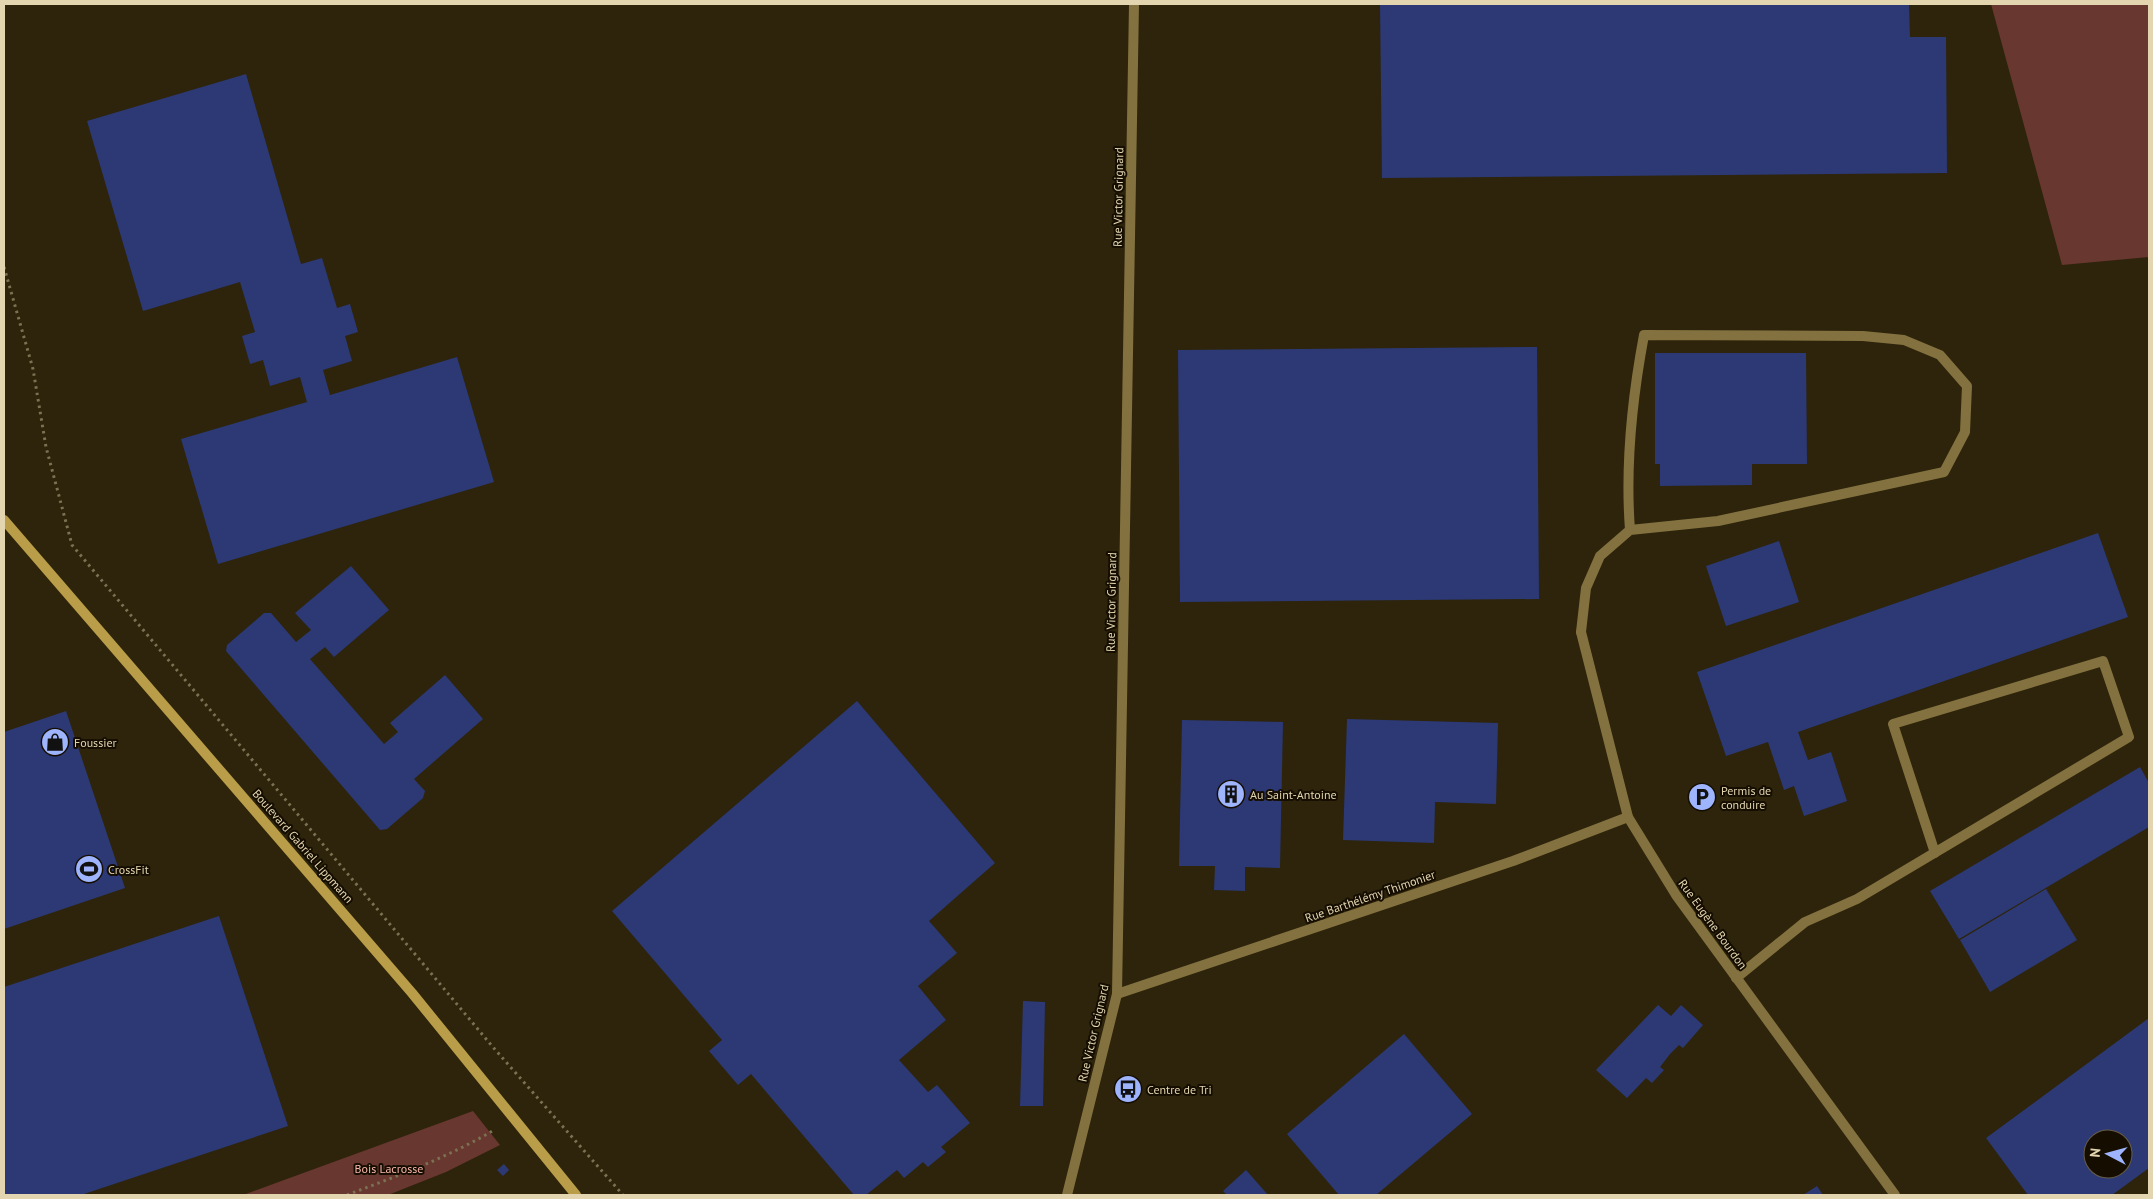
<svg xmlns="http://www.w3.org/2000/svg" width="2153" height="1199" font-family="'PT Sans',sans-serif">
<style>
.green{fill:#68372f}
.building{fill:#2c3975;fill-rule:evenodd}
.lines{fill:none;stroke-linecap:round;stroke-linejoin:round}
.path{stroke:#7c7152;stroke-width:3;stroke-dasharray:2.5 4;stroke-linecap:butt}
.lane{stroke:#83723f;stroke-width:10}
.street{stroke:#83723f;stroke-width:10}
.secondary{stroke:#b99d48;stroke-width:10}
.labels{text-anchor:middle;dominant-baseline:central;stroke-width:4;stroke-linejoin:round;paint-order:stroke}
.street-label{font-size:12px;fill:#e2d5af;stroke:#150d00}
.poi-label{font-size:12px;fill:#e2d5af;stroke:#150d00;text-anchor:start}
.park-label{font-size:12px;fill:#f5b4a8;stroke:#150d00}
</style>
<rect width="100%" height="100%" fill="#2d240b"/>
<g class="green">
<path d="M1991,4H2149V257L2062,265Z"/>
<path d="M473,1111L500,1145L446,1172L388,1195H243Z"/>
</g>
<g class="building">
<path d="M1380,4H1909L1910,37H1946L1947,173L1382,178Z"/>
<path d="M246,74L301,264L322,258L337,308L350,304L358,332L345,336L352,361L323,370L330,395L457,357L494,482L218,564L181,439L307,402L300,377L270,386L263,360L250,364L242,336L255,332L240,282L143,311L87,121Z"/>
<path d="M1537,347L1539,599L1180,602L1178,350Z"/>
<path d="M1655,353H1806L1807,464H1752V485L1660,486V464H1655Z"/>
<path d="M2098,533L2128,617L1798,732L1808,760L1831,752L1847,801L1804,816L1794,786L1784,790L1768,742L1726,756L1697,672Z"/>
<path d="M1779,541L1799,602L1726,626L1706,566Z"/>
<path d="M351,566L389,610L334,657L325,647L310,659L384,744L398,732L390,723L445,675L483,719L414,779L425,791L423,798L387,829L380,830L226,651L227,645L264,613H271L296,642L311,630L295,613Z"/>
<path d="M857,701L995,863L929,921L957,953L918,986L946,1020L899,1060L928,1092L937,1085L970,1123L941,1147L946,1152L928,1167L923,1162L904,1178L897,1170L866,1195H854L751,1074L738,1085L709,1051L722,1040L612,911Z"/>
<path d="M66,711L125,888L4,929V732Z"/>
<path d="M1347,719L1498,723L1496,804L1435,802L1434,843L1343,840Z"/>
<path d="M1182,720L1283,722L1280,868L1245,867V891L1214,890L1215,866H1179Z"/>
<path d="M2140,767L2149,783V827L1959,939L1930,891Z"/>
<path d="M2046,889L2077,940L1990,992L1960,940Z"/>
<path d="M219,916L288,1126L81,1195H4V987Z"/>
<path d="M1023,1001L1045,1002L1043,1106H1020Z"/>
<path d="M1658,1005L1671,1016L1681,1005L1703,1025L1683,1048L1679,1045L1670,1054L1660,1067L1664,1070L1652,1083L1646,1078L1627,1098L1596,1070Z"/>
<path d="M2149,1018V1168L2112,1195H2028L1986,1138ZM2093,1139H2123V1169H2093Z"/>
<path d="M1404,1034L1472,1114L1376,1195H1339L1287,1134Z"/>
<path d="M504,1164L509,1170L503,1176L497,1170Z"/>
<path d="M1246,1170L1268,1195H1227L1223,1191Z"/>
<path d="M1817,1186L1823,1195H1803Z"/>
</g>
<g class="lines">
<g class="path">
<path d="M4,267L33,369L46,447L72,545L492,1046L623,1195"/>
<path d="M347,1195C397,1176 449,1157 494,1130"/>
</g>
<g class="lane">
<path d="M1581,632L1586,588L1600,556L1630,530C1625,464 1632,399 1644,335L1863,336L1904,340L1940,355L1967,386L1965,432L1944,472L1718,521L1630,530"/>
<path d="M1736,978L1805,922L1857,899L2129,737L2103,661L1893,724L1935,853"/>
</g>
<g class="street">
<path d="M1581,632L1628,817L1676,895L1895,1195"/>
<path d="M1117,994L1513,861L1628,817"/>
<path d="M1067,1195L1117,994L1134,4"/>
</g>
<path class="secondary" d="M4,520L412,993L576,1195"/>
</g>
<defs>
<g id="shop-disc" transform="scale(1.4375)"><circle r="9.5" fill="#9eb4fd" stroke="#150d00"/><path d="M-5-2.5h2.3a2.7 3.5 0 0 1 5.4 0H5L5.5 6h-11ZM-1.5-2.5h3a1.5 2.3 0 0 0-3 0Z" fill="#111"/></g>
<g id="building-disc" transform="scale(1.4375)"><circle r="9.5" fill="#9eb4fd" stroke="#150d00"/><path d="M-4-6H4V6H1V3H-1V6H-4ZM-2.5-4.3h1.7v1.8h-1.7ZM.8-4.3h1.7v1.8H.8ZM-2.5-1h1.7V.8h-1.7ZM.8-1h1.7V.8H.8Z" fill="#111"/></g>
<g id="parking-disc" transform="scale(1.4375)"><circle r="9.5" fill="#9eb4fd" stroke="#150d00"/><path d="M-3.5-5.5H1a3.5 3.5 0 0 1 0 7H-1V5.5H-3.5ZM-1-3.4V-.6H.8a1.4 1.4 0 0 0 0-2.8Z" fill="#111"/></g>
<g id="stadium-disc" transform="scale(1.4375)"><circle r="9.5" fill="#9eb4fd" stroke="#150d00"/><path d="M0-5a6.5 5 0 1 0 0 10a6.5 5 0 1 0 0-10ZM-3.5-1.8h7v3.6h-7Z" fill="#111"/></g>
<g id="bus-disc" transform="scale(1.4375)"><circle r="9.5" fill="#9eb4fd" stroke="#150d00"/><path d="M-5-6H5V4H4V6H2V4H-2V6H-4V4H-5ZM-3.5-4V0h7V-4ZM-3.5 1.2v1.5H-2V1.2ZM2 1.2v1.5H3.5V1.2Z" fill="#111"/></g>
</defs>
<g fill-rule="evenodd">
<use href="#shop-disc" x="55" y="742"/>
<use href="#building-disc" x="1231" y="794"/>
<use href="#parking-disc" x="1702" y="797"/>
<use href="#stadium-disc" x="89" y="869"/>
<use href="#bus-disc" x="1128" y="1089"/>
</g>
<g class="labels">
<g class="street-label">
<text transform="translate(1118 197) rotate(-89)">Rue Victor Grignard</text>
<text transform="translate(1111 602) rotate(-89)">Rue Victor Grignard</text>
<text transform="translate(303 846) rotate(49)">Boulevard Gabriel Lippmann</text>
<text transform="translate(1370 896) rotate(-19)">Rue Barthélémy Thimonier</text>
<text transform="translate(1713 924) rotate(54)">Rue Eugène Bourdon</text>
<text transform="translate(1093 1033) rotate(-77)">Rue Victor Grignard</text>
</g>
<g class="poi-label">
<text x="74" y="742">Foussier</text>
<text x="1721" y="790">Permis de<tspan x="1721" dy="14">conduire</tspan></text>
<text x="1250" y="794">Au Saint-Antoine</text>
<text x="108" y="869">CrossFit</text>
<text x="1147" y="1089">Centre de Tri</text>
</g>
<g class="park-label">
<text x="389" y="1168">Bois Lacrosse</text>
</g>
</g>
<rect width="2153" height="1199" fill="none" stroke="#e2d5af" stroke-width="10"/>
<g transform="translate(2108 1154) rotate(276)"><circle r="24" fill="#150d00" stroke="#675d46"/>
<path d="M0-4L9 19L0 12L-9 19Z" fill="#9eb4fd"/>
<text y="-8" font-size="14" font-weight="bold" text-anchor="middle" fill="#e2d5af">N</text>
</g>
</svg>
